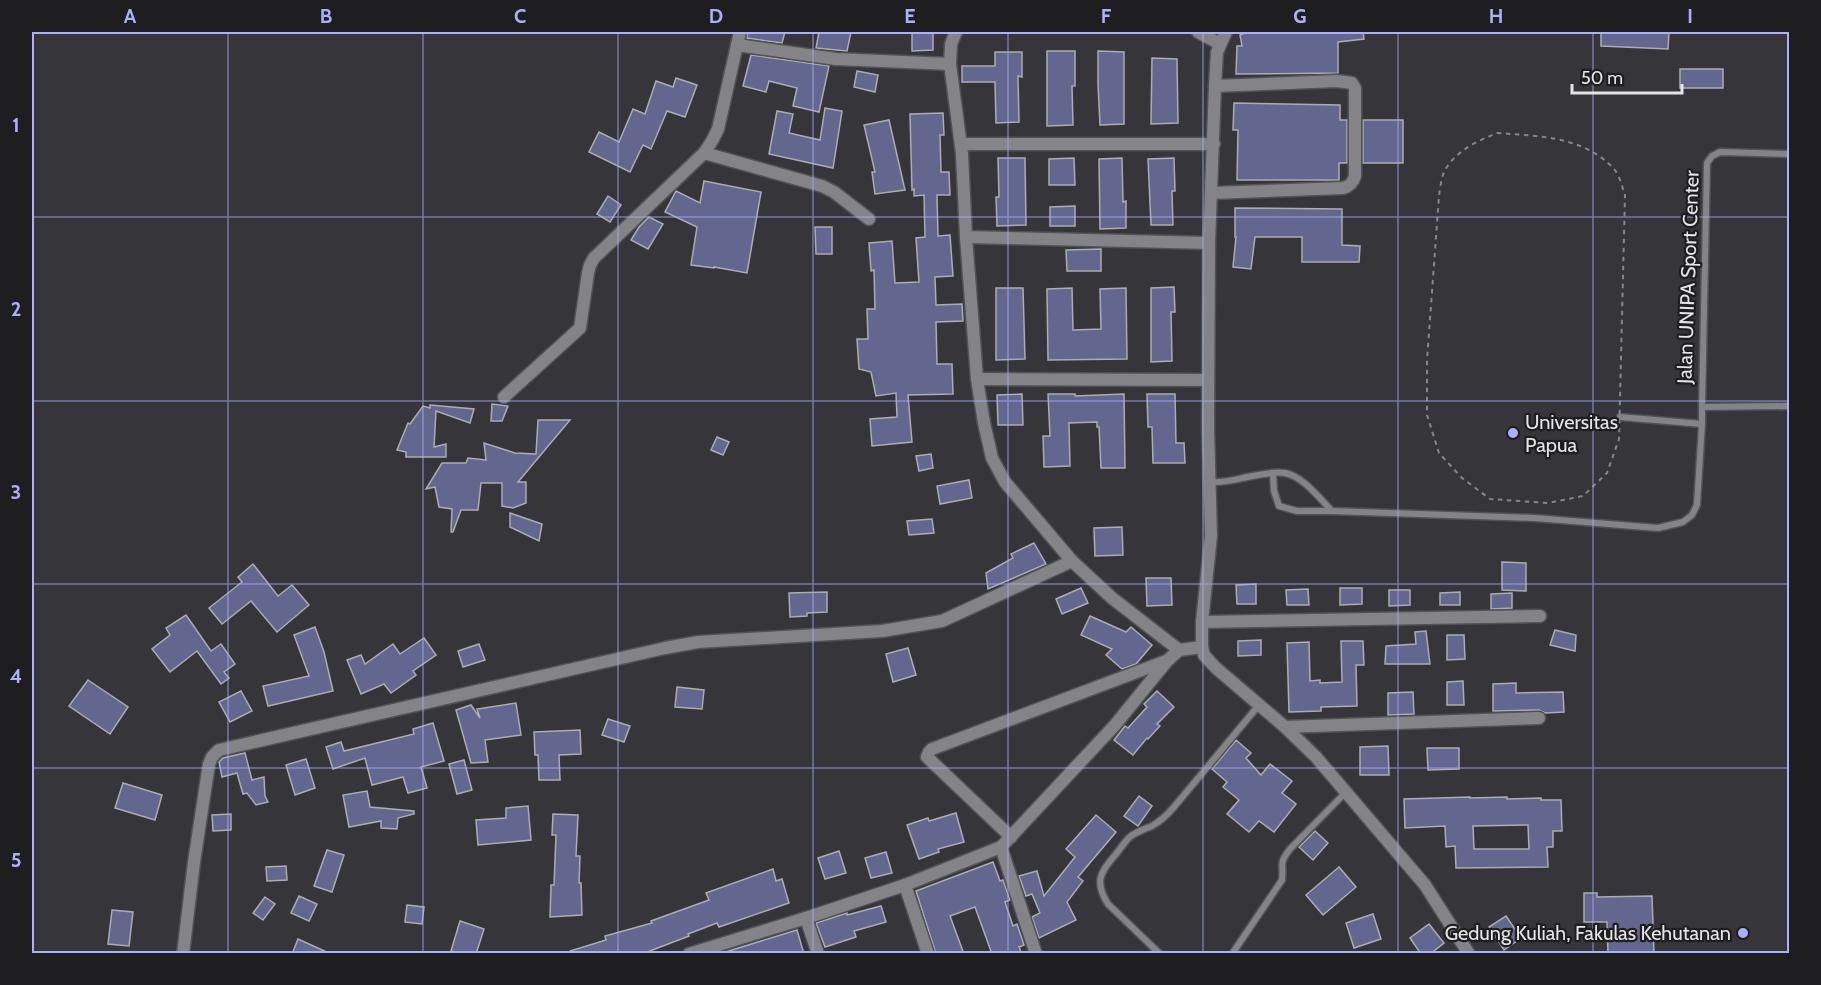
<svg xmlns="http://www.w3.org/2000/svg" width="1821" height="985" font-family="Cabin,sans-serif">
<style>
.building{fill:#63668e;stroke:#acacb2;stroke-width:1.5;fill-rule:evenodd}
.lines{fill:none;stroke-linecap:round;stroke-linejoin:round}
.service-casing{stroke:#515255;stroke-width:9}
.minor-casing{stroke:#515255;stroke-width:15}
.path{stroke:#87878a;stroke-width:2;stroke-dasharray:4.5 4.5;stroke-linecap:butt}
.service{stroke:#838388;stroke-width:6}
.minor{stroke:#838388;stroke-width:12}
.grid{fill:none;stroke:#acaffb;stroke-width:1.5;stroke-opacity:0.55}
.poi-dot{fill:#acaffb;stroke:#1e1e20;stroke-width:2}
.labels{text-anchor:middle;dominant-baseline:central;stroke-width:4.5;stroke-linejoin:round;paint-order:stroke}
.street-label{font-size:20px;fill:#e5e5e8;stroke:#1e1e20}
.poi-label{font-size:20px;fill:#e5e5e8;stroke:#1e1e20;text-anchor:start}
.neatline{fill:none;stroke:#acaffb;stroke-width:2}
.grid-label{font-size:20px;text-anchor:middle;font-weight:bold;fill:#acaffb}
</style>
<rect width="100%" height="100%" fill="#36363a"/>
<g class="building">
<path d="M748,32H785L782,43L747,38Z"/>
<path d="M819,32H851L847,51L816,48Z"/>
<path d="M912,32H933V50L912,51Z"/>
<path d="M1248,32H1363L1364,39L1338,42V73L1236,74L1237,46H1242L1240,35Z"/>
<path d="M1601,32H1669L1668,49L1601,46Z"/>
<path d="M1047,51H1075V86H1072L1073,125L1047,126Z"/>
<path d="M1098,51L1124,52V124L1100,125L1098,84Z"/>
<path d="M995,52H1022V77L1018,76L1019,122L996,123L995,82H962V66H995Z"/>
<path d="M751,55L829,66L819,112L793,106L797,88L769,81L766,92L743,86Z"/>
<path d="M1152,58L1177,59L1178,123L1151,124Z"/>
<rect x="1680" y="69" width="43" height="19"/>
<path d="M857,71L878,75L875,92L854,87Z"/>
<path d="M676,78L697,85L685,117L667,111L651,149L643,145L630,172L589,152L599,132L619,142L633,109L645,114L656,81L673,87Z"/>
<path d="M1234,103L1340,105V120H1347V163H1339V180H1237L1238,130H1233Z"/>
<path d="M825,108L842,111L833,168L769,154L777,111L793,114L789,133L820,140Z"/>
<path d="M943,113L944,135H940L941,172H949L950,195H937L938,236L950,235L953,276L935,277L936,305L962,304L963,321L936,322L937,364H952L953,394L908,395L912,442L872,446L870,419L897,417L896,393L876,396L871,372L859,369L857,339H868L867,309H875L874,270L871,271L869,243L892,241L895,283L919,282L916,238L925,237L924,195L914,196V189L912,190L910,114Z"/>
<path d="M889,120L905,190L875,194L872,172H875L864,125Z"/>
<rect x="1363" y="120" width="40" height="43"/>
<path d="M998,158H1025L1026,225L997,226L996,197H999Z"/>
<path d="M1074,158L1075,185H1049V159Z"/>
<path d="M1122,158L1123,202L1126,201V228L1100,229L1099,159Z"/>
<path d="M1174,158L1175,191H1172L1173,225H1151L1148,159Z"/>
<path d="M704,181L761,192L747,273L714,267V268L691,265L697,227L665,212L676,191L700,203Z"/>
<path d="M608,196L621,205L610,222L597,214Z"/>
<path d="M1075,206V226H1050V207Z"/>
<path d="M1235,208L1342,209V245L1360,246L1359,262H1302V237H1255L1251,269L1233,267L1236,237H1235Z"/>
<path d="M649,217L663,224L648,249L631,240L639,227Z"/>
<path d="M815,227H832V254H816Z"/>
<path d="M1101,249V271H1067L1066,250Z"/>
<path d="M1174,287L1175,312H1171L1172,361L1151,362V288Z"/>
<path d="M996,288H1023L1025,359L996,360Z"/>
<path d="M1072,288L1073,330L1101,329L1100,289L1126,288L1127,359L1048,360L1047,289Z"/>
<path d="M1022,394L1023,425H998L997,395Z"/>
<path d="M1048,394H1075V396L1124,394L1125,468H1101L1099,427H1097V422L1069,423L1070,466L1044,467L1043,436H1050Z"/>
<path d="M1147,394H1175L1176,443H1184L1185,463H1153L1152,427H1148Z"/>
<path d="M492,404L508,406L502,421H491Z"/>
<path d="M430,405L474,409L470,423L436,411L434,447L446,444V457H406V452L397,450L408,423L410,424L423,406L430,408Z"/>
<path d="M538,420H570L518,482H526V503L513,508L502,506V483H481L478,510H461L453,532H451L452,509L439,507L435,487L426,489L442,463H466L468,458L486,460L484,443L515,453L536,454Z"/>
<path d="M717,437L729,442L723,455L711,450Z"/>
<path d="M931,454L933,468L919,471L916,456Z"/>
<path d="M969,480L972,498L940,504L937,486Z"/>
<path d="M510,513L542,524L539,541L510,527Z"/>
<path d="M932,519L934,533L909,535L907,521Z"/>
<path d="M1122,527L1123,555L1095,556L1094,528Z"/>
<path d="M1034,543L1046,564L988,589L986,573L1013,558L1011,554Z"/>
<path d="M1502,562L1526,563V591L1502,590Z"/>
<path d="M253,564L278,596L292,585L309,605L277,632L251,601L222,624L209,608L242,582L238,577Z"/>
<path d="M1146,578H1171L1172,605L1147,606Z"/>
<path d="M1256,584V604H1237L1236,585Z"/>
<path d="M1081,588L1088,603L1062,614L1056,599Z"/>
<path d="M1340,588H1362V604L1340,605Z"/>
<path d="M1308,589L1309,605H1287L1286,590Z"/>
<path d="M1389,590H1410V605L1389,606Z"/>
<path d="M827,592V612L807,613V616L790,617L789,593Z"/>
<path d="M1460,592V605H1440V593Z"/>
<path d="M1512,593V608L1491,609V594Z"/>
<path d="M186,615L211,651L221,644L235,664L224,672L229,678L221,684L197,651L170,672L152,649L170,635L166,628Z"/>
<path d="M1090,616L1126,632L1131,627L1152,645L1136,664L1122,669L1106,655L1112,649L1081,635Z"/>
<path d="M315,627L324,652L333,691L268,706L263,686L309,676L294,635Z"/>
<path d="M1555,630L1576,635L1575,651L1550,645Z"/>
<path d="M1426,631L1430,664H1385L1386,646L1416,644L1415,632Z"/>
<path d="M1447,635H1464L1465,659L1447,660Z"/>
<path d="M424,638L436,655L413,671L416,675L391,693L384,684L361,694L347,660L361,655L365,664L393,644L400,654Z"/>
<path d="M1261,640V655L1238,656V641Z"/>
<path d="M1341,641H1363L1364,665H1356L1357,706L1321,707V711L1289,712L1287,643L1309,642L1310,681L1320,680V683L1342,682Z"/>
<path d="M479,644L485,660L463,667L458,651Z"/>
<path d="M908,648L916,675L893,682L886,654Z"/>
<path d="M88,680L128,707L110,734L69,706Z"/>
<path d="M1463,681L1464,705H1447V682Z"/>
<path d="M1516,683V693L1563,692L1564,712L1545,713L1539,710L1493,711V684Z"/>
<path d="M677,687L704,690L702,709L675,707Z"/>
<path d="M241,691L252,711L230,722L219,702Z"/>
<path d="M1157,691L1174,707L1157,724L1160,726L1148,739L1147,738L1133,755L1114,740L1125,726L1128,728L1147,707L1144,704Z"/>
<path d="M1413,692L1414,714L1388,715V693Z"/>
<path d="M516,703L521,735L485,740L488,762L471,763L456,710L471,705L480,718L477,709Z"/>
<path d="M608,719L630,726L624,742L602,735Z"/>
<path d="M433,723L444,761L421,767L427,788L408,793L403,777L372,785L365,758L333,769L326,747L341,742L344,751L414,734L413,729Z"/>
<path d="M580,730L581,754L559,755L560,780H539L538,755H535L534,732Z"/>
<path d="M1236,740L1251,753L1246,758L1261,775L1270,764L1292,781L1282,793L1296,804L1274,832L1259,821L1249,832L1227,814L1239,800L1223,787L1227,782L1212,769Z"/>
<path d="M1388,746L1389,775H1360V747Z"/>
<path d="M1427,748H1459V769L1428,770Z"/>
<path d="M245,753L252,780L264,777L265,796L268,802L256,805L247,793L243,794L237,773L222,777L219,762L223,758Z"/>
<path d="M306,759L315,788L295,795L286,765Z"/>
<path d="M464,760L472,790L457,794L449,764Z"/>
<path d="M123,783L162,795L155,820L115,808Z"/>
<path d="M367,791L370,807L414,811V814L398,818L397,829L381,828V821L349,827L343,795Z"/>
<path d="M1139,796L1152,806L1138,826L1124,816Z"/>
<path d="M1470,797V798L1507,797V799L1541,798V800H1561L1562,831H1553V847H1547L1548,867L1456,868L1455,846L1446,847L1445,826L1405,828L1404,799ZM1528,825L1529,849H1474L1473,826Z"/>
<path d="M528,806L531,840L478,845L476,820L506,818V808Z"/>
<path d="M956,813L964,842L938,849L939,852L919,859L907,825L928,818L929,821Z"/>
<path d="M231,814V830L213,831L212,815Z"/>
<path d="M553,814L578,815L576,856H580L579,883H581L582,915L550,917L551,885H554L556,835H552Z"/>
<path d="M1096,815L1116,832L1078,877L1083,881L1067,902L1076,920L1039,938L1032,917L1040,913L1032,894L1026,896L1019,876L1037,871L1044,896L1075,857L1066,849Z"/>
<path d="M1315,831L1328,843L1313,860L1299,847Z"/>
<path d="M327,850L344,855L332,892L314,886Z"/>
<path d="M839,851L846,873L825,879L818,858Z"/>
<path d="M886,852L892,873L871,878L865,858Z"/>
<path d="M993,862L1000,881L1003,880L1010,900L1005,902L1013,926L1017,924L1024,945L1019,947L1022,954H992L975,907L950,916L964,954H936L916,891Z"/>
<path d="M286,866L287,880L267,881L266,867Z"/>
<path d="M1339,867L1356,887L1323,915L1306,895Z"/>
<path d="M773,869L776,881L782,879L789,903L719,927L717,923L688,934L689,936L642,954H570V951L606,940L605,936L652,923L651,921L709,900L706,893Z"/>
<path d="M1584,893H1597V897L1652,896L1654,954H1608L1607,922H1584Z"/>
<path d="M299,896L317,904L309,921L291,913Z"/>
<path d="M265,897L275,904L263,920L253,913Z"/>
<path d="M407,905L424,907L422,924L405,922Z"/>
<path d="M881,906L886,922L854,931L856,937L825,947L816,923L847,913V915Z"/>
<path d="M112,910L133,912L129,946L108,944Z"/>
<path d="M1373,914L1381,939L1354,948L1346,923Z"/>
<path d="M1506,916L1521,938L1504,950L1489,927Z"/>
<path d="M460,921L484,929L476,954H460L451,951Z"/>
<path d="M1429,924L1444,943L1430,954H1421L1410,938Z"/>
<path d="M797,930L804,954H719Z"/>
<path d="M298,939L331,954H292Z"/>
</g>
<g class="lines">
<g class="service-casing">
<g id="service">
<path d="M1702,407L1707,163L1712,156L1720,152L1790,154"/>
<path d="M1620,417L1702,424"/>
<path d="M1273,473L1274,491L1279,506L1297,511H1332"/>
<path d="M1210,482C1224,483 1234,480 1247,477C1259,475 1273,471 1285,473C1304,477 1319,498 1332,511L1535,518L1658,528L1683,522L1692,515L1697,505L1702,424V407L1790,406"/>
<path d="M1160,954L1108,904C1094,882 1100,872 1116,854C1121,848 1125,841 1131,836C1138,831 1145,829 1152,826C1161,821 1168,814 1174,807L1259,705"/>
<path d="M1232,954L1282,880C1284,862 1278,865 1290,849L1346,792"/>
</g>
</g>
<g class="minor-casing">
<g id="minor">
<path d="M956,32L951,44L950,64L962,154L966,237L977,379L984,423L992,458L1005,482L1072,561L1112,598L1179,650"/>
<path d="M1198,32L1220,44"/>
<path d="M1226,32L1217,52L1215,86L1209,243L1208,428L1211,536L1202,622V647L1204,655L1216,668L1285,727L1316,757L1425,885L1469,954"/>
<path d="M737,45L836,59L950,64"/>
<path d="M961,144H1214"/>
<path d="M704,153L822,186L834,192L869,219"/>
<path d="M1212,193L1343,188C1350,186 1353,183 1355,176V88L1352,83L1337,81L1215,86"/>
<path d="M966,237L1209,243"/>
<path d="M977,379L1208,380"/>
<path d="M504,397L580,328L588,273L590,265L594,258L704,153L712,141L718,129L740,32"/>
<path d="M1202,622L1540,616"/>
<path d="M1285,727L1539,718"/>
<path d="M1011,837L927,757L929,752L932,749L1166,661"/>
<path d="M1001,847L1036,954"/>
<path d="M905,885L928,954"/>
<path d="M806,918L818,954"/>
<path d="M183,954L194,862L209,764L212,757L219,750L665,648L698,642L882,631L942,621L1072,561"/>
<path d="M689,954L806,918L905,885L1001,847L1115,725L1167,661L1179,650L1202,647"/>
</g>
</g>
<path class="path" d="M1497,133C1538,136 1584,136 1614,169C1620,176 1622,187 1625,195L1619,439L1607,473L1583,496L1548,503L1490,499L1462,478L1439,453L1427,415V360L1439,196C1440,189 1441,179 1444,172C1454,152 1477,141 1497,133Z"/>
<use href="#service" class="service"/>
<use href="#minor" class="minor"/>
</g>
<path class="grid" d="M228,32V954M423,32V954M618,32V954M813,32V954M1008,32V954M1203,32V954M1398,32V954M1593,32V954M32,217H1790M32,401H1790M32,584H1790M32,768H1790"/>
<g class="poi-dot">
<circle cx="1513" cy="433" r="6"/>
<circle cx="1743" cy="933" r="6"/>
</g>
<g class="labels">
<g class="street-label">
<text transform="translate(1688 277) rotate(-88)">Jalan UNIPA Sport Center</text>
</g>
<g class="poi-label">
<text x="1525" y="422">Universitas<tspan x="1525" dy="23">Papua</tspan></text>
<text x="1731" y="933" text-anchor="end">Gedung Kuliah, Fakulas Kehutanan</text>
</g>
</g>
<rect width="1821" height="985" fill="none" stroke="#1e1e20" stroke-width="66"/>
<path d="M1572 84v9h110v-9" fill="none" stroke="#e5e5e8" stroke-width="3"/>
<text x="1581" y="84" font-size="18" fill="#e5e5e8" stroke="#1e1e20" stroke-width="4.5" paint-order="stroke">50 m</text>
<rect x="33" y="33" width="1755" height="919" class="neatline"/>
<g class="grid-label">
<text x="130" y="23">A</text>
<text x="326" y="23">B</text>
<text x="520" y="23">C</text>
<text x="716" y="23">D</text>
<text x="910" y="23">E</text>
<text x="1106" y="23">F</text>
<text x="1300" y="23">G</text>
<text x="1496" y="23">H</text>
<text x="1690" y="23">I</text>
<text x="16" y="132">1</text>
<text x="16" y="316">2</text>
<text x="16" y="499">3</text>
<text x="16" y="683">4</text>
<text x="16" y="867">5</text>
</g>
</svg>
